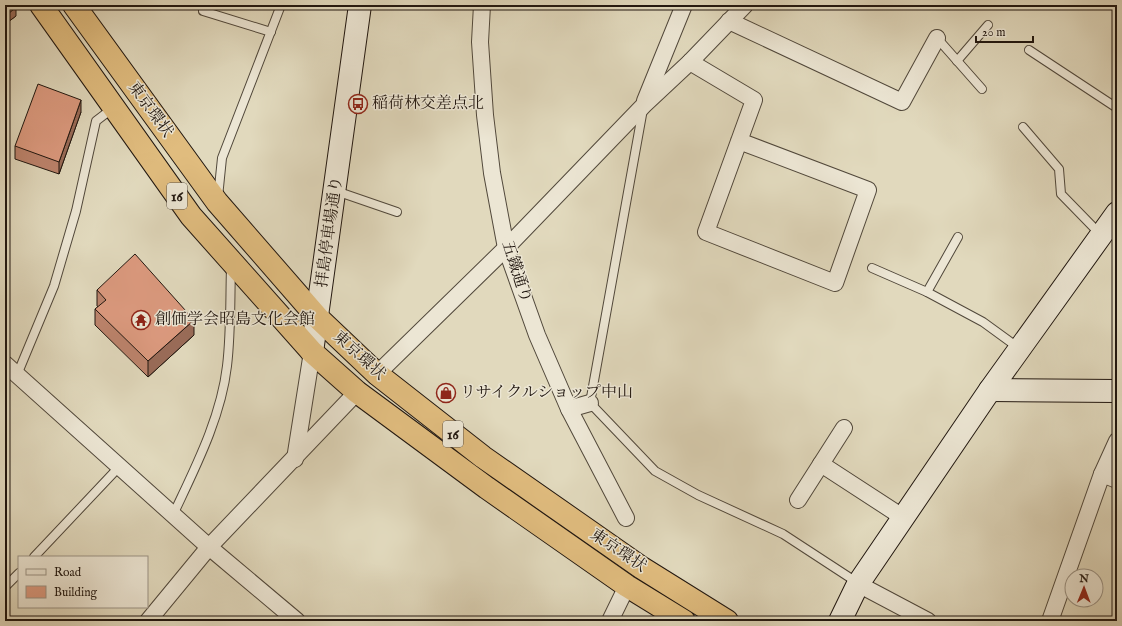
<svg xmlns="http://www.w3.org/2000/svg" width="1122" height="626" font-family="'IM FELL English','Noto Serif JP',serif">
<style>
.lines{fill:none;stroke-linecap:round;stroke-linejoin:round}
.lane-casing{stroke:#51483b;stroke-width:10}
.street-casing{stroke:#51483b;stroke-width:18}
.secondary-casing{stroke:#211710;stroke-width:24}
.highway-casing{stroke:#211710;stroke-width:24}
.lane{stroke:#ece6d4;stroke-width:8}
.street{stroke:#ece6d4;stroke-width:16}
.secondary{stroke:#ece6d4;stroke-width:22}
.highway{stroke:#e0bc7e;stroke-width:22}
.wall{fill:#bd846d;stroke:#211710}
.shaded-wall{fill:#9a6c59;stroke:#211710}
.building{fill:#dc9a7f;stroke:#211710}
.labels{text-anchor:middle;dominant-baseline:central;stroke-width:3;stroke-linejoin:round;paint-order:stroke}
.shield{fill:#ece6d4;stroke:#5e554b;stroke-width:1}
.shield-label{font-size:15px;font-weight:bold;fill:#211710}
.poi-label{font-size:16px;fill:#211710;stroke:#ece6d4;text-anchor:start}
.street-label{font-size:16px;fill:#211710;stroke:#ece6d4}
</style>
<rect width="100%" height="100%" fill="#e1d9bd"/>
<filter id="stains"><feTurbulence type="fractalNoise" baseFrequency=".005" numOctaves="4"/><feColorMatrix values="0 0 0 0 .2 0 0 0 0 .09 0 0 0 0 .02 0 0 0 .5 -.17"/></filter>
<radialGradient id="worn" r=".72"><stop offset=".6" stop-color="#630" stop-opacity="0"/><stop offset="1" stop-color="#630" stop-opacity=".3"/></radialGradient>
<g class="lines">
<g class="lane-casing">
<g id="lane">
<path d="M204,5L203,11L271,32"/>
<path d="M937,38L982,89"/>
<path d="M1029,50L1117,108"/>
<path d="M957,61L988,25"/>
<path d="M643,109L590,403L655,471L698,495L783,534L858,583"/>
<path d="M1023,127L1059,169L1061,194L1100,234"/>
<path d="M336,191L397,212"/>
<path d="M218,197L222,158L281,5"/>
<path d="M872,268L927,292L983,322L1020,349"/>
<path d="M927,292L958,237"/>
<path d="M17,375L54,286L76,211L96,121L113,108"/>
<path d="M173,515C195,468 221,418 227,366C231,333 230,300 231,267"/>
<path d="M34,557L119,467"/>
<path d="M5,587L19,573"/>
</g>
</g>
<g class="street-casing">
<g id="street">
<path d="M482,5L480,42L485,115L492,173L506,248L537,335L569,409L626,518"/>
<path d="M729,21L902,102L937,38"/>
<path d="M690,62L754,100L706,232L835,283L868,190L739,141"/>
<path d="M645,101L684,5"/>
<path d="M5,364L209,547L297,621"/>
<path d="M377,374L506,248L644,105L690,62L745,5"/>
<path d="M569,409L590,403"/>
<path d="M295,459L312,352"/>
<path d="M821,464L904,518"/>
<path d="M1102,474L1117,480"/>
<path d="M798,500L844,428"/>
<path d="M858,584L928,621"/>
<path d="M148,621L209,547L357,392"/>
<path d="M610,621L627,586"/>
<path d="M1050,621L1102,474L1117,441"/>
</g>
</g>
<g class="secondary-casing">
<g id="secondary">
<path d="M312,352L360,5"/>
<path d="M990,390L1117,391"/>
<path d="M840,621L858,584L990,390L1117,213"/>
</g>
</g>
<g class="highway-casing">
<g id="highway">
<path d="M41,5L191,216L312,352L357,392L487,488L627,586L684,621"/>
<path d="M74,5L217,202L318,318L377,374L483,457L642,568L727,621"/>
</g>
</g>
<use href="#lane" class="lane"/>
<use href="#street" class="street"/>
<use href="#secondary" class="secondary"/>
<use href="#highway" class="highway"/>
</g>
<g class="wall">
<path d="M5,5L16,16L8,22L5,21Z"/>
<path d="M81,112L59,174L15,159V146Z"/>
<path d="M97,290L194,335L148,377L95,325V309L98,307L97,306Z"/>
</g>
<g class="shaded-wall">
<path d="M16,7V16L8,22V14Z"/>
<path d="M81,100V112L59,174V162Z"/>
<path d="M194,320V335L148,377V361Z"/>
</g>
<g class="building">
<path d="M5,5H15L16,7L8,14L5,13Z"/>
<path d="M38,84L81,100L59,162L15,146Z"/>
<path d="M135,254L194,320L148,361L95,309L106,300L97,290Z"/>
</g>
<defs>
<g id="bus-ring" transform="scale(1)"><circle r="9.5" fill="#ece6d4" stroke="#8f2418" stroke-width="1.5"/><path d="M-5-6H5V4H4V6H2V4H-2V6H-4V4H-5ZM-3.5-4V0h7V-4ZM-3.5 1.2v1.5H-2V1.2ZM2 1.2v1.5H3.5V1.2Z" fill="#8f2418"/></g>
<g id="temple-ring" transform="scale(1)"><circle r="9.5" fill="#ece6d4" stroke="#8f2418" stroke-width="1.5"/><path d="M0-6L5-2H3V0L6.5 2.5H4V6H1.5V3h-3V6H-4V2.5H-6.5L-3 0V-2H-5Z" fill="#8f2418"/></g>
<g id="shop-ring" transform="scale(1)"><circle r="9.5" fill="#ece6d4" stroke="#8f2418" stroke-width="1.5"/><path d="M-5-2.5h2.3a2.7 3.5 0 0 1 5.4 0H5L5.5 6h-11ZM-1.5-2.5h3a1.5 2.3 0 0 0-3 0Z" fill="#8f2418"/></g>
</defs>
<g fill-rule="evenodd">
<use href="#bus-ring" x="358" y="104"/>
<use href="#temple-ring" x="141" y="320"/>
<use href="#shop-ring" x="446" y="393"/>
</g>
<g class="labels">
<g class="shield">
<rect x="167" y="183" width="20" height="26" rx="3"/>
<rect x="443" y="421" width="20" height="26" rx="3"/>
</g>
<g class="shield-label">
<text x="177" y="196">16</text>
<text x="453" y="434">16</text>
</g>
<g class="poi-label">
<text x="372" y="104">稲荷林交差点北</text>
<text x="155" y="320">創価学会昭島文化会館</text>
<text x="460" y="393">リサイクルショップ中山</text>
</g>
<g class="street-label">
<text transform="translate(150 110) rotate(54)">東京環状</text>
<text transform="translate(330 232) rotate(-82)">拝島停車場通り</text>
<text transform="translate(516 272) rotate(72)">五鐵通り</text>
<text transform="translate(359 356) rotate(42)">東京環状</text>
<text transform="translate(618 551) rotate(34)">東京環状</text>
</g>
</g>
<rect width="1122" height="626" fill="none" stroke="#e1d9bd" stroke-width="20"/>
<rect x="6" y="6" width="1110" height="614" fill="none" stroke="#211710" stroke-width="2"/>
<rect x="10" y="10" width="1102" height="606" fill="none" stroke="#211710"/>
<rect x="18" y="556" width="130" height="52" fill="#ece6d4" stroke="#9b9386"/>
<rect x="26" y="569" width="20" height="6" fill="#ece6d4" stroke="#9b9386"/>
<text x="54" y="576" font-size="12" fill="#211710">Road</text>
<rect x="26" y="586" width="20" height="12" fill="#dc9a7f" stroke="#9b9386"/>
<text x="54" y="596" font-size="12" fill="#211710">Building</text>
<g transform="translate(1084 588) rotate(1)"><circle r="19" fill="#ece6d4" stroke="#9b9386"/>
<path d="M0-3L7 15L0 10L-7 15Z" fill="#8f2418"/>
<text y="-6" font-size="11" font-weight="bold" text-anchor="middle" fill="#211710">N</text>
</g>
<path d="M976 36v6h57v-6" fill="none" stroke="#211710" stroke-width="2"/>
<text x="982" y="36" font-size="12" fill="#211710" stroke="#ece6d4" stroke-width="3" paint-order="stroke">20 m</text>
<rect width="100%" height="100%" filter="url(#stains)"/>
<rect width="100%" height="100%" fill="url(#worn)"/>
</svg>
